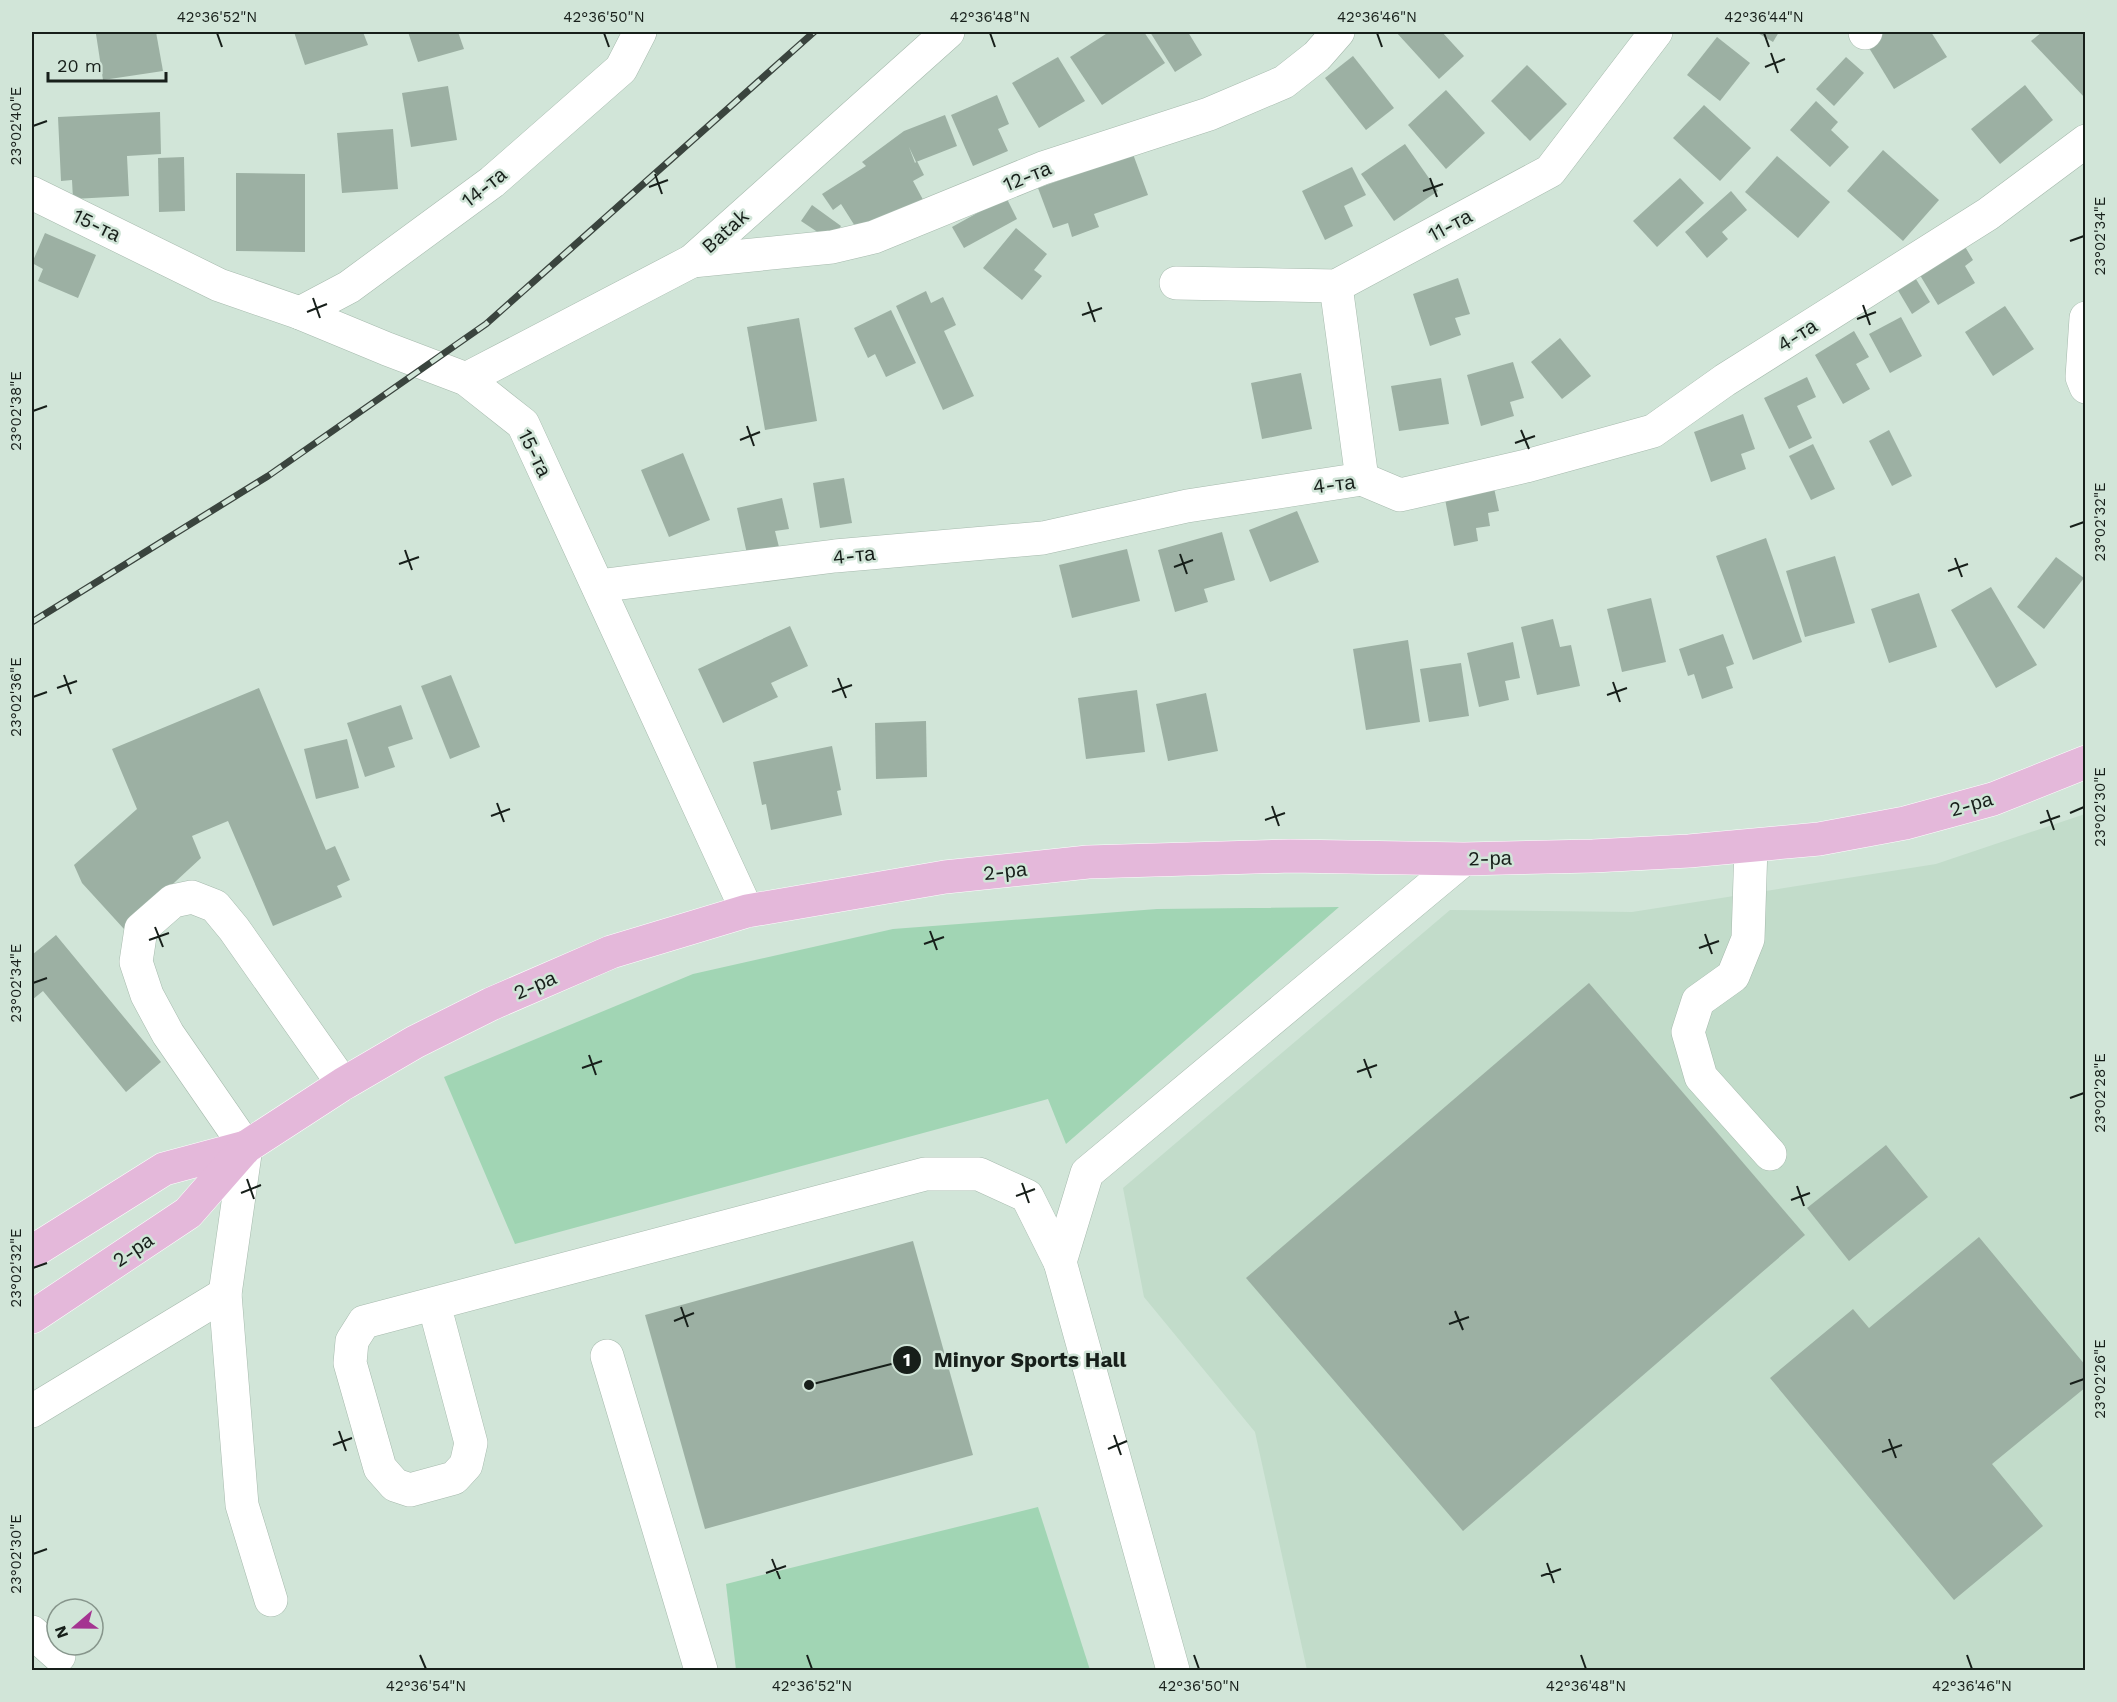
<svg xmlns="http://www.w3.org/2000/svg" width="2117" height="1702" font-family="'Work Sans',sans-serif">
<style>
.built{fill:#c2dcca}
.green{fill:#a1d5b4}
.building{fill:#9cb0a3}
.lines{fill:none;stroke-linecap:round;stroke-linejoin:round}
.minor-casing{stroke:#a6baad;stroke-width:34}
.major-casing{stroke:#fff;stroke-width:34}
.minor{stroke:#fff;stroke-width:33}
.major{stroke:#e4b8da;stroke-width:33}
.rail-casing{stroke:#3a443e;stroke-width:7}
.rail{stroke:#d1e5d8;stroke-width:4.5;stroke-dasharray:14;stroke-linecap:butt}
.ticks{fill:none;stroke:#171f1a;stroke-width:2}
.labels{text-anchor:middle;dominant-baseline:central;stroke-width:5;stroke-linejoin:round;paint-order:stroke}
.street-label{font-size:20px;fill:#171f1a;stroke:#d1e5d8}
.leader{fill:none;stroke:#171f1a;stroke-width:2}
.callout-dot{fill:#171f1a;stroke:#d1e5d8;stroke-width:2}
.mark-label{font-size:18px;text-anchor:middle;font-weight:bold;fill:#fff}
.callout-label{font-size:21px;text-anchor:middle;font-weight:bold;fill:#171f1a;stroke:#d1e5d8;stroke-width:5;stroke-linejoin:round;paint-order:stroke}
.neatline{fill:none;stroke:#171f1a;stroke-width:2}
.ticks-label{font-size:15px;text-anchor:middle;fill:#171f1a}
</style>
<rect width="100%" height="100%" fill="#d1e5d8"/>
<path class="built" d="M2085,814V1670H1307L1255,1432L1144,1297L1123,1188L1450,910L1632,912L1936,864Z"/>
<g class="green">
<path d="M1339,907L1066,1144L1048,1099L515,1244L444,1077L693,974L893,929L1157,909Z"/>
<path d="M1038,1507L1090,1670H736L726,1584Z"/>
</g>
<g class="building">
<path d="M112,32H156L163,71L103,80L96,34Z"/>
<path d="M294,32H363L368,45L305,65Z"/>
<path d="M408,32H458L464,49L418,62Z"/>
<path d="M1109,32H1144L1165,63L1102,105L1070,57Z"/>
<path d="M1150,32H1188L1202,55L1175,72Z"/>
<path d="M1396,32H1442L1464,56L1439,79Z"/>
<path d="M1756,32H1779L1773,42Z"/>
<path d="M1884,32H1931L1947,57L1894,89L1866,43Z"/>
<path d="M2042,32H2086V99L2031,41Z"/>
<path d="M1717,37L1750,63L1720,101L1687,75Z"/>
<path d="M1353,56L1394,108L1366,130L1325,78Z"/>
<path d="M1058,57L1085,101L1039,128L1012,83Z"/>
<path d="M1846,57L1864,73L1834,106L1816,89Z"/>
<path d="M1527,65L1567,104L1530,141L1491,101Z"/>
<path d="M2025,85L2053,120L2000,164L1971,129Z"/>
<path d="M448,86L457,140L411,147L402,93Z"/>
<path d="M1446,90L1485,133L1446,169L1408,125Z"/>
<path d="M997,95L1009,124L998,129L1008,151L973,166L951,115Z"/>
<path d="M1816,101L1838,122L1831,130L1849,147L1830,167L1790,130Z"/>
<path d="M1704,105L1751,148L1720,181L1673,138Z"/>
<path d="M160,112L161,154L127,156L129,196L73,199L72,180L61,181L58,117Z"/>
<path d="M945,115L957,146L916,162L909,147L915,163L917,161L924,175L913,181L928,209L860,234L841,204L833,210L822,194L866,166L862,162L904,131Z"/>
<path d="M393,129L398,189L342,193L337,133Z"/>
<path d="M1405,144L1438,191L1394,221L1361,174Z"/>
<path d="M1883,150L1939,200L1903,241L1847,191Z"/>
<path d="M1133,154L1148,195L1094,214L1099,227L1072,237L1068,223L1053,228L1038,188Z"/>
<path d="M1777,156L1830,202L1798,238L1745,192Z"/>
<path d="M184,157L185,211L159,212L158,158Z"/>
<path d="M1352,167L1366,195L1344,206L1353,226L1325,240L1302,191Z"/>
<path d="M236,173L305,174V252L236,251Z"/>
<path d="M1680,178L1704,203L1657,247L1633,221Z"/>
<path d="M1731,191L1747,210L1722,232L1728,239L1707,258L1685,232Z"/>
<path d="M1006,197L1017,219L964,248L952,227Z"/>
<path d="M812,205L841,226L831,241L801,221Z"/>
<path d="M1016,228L1047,254L1034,270L1042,276L1022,300L983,268Z"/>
<path d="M45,233L96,255L78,298L38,281L43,269L32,263Z"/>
<path d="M1961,240L1973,260L1965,266L1975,283L1938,305L1915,267Z"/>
<path d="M1911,271L1930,302L1912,314L1893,282Z"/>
<path d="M1458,278L1470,314L1455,318L1461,335L1430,346L1413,294Z"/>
<path d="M926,291L931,303L943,297L956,325L944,331L974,396L943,410L896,306Z"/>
<path d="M2005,306L2034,349L1993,376L1965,332Z"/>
<path d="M891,310L916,363L886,377L875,354L868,358L854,328Z"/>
<path d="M1901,317L1922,356L1890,373L1869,334Z"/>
<path d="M799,318L817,421L765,430L747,327Z"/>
<path d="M1854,331L1869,357L1856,364L1870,389L1843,404L1815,355Z"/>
<path d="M1560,338L1591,376L1562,399L1531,362Z"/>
<path d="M1513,362L1524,398L1510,402L1514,416L1481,426L1467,375Z"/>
<path d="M1301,373L1312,429L1262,439L1251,383Z"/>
<path d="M1807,377L1816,397L1797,406L1812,438L1789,449L1764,398Z"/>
<path d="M1441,378L1449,424L1399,431L1391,386Z"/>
<path d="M1743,414L1755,449L1741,454L1746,469L1711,482L1694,432Z"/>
<path d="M1889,430L1912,476L1892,486L1869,441Z"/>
<path d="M1813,444L1835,489L1811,500L1789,456Z"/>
<path d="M683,453L710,520L669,537L641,470Z"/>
<path d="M844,478L852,523L820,528L813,483Z"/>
<path d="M1494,488L1499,511L1488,513L1490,526L1476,528L1478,541L1454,546L1445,499Z"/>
<path d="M782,498L789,529L775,531L779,547L747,554L737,508Z"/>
<path d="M1297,511L1319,562L1270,582L1249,530Z"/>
<path d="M1222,532L1235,580L1204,589L1208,602L1175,612L1158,550Z"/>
<path d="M1766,538L1802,642L1753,660L1716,556Z"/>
<path d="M1127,549L1140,601L1072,618L1059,565Z"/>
<path d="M1835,556L1855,623L1805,637L1786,571Z"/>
<path d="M2056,557L2084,578L2044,629L2017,607Z"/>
<path d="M1991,587L2037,665L1996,688L1951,610Z"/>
<path d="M1919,593L1937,647L1889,663L1871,609Z"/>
<path d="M1651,598L1666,662L1622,672L1607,609Z"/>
<path d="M1553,619L1560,647L1571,645L1580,686L1537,695L1521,627Z"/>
<path d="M790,626L808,666L771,683L778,697L723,723L698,669Z"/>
<path d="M1723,634L1734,664L1726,667L1733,688L1702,699L1694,674L1688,676L1679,649Z"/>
<path d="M1408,640L1420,722L1366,730L1353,649Z"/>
<path d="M1513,642L1520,678L1505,681L1509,700L1479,707L1467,653Z"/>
<path d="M1461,663L1469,716L1429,722L1420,669Z"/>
<path d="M451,675L480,747L450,759L421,686Z"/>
<path d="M259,688L326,850L335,846L350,880L337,886L342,897L273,926L228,821L192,836L201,858L124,929L82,883L74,865L137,809L112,749Z"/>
<path d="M1137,690L1145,752L1086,759L1078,698Z"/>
<path d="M1206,693L1218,751L1168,761L1156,704Z"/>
<path d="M401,705L413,739L388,747L395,767L365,777L347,723Z"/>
<path d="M926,721L927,777L876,779L875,723Z"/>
<path d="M347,739L359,788L316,799L304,749Z"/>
<path d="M832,746L841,790L837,791L842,815L771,830L766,804L762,805L753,762Z"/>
<path d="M56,935L161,1062L126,1092L43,991L32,1000V955Z"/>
<path d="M1589,983L1805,1235L1463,1531L1246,1278Z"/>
<path d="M1886,1145L1928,1197L1849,1261L1807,1208Z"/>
<path d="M1979,1237L2086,1366V1387L1992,1464L2043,1526L1954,1600L1770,1378L1853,1309L1869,1328Z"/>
<path d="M913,1241L973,1455L705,1529L645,1315Z"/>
</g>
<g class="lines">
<g class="minor-casing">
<g id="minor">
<path d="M1865,33L1866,32"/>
<path d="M32,193L219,285L300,313L387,349L466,379L523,424L747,911"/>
<path d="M692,261L832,247L874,237L1043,168L1209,114L1284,82L1317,56L1338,32"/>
<path d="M1176,283L1336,286L1550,171L1656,32"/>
<path d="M1336,286L1362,479"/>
<path d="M300,313L349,287L492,182L621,69L640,32"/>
<path d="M2086,318L2082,377L2086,387"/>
<path d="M466,379L692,261L948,32"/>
<path d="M598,586L835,556L1043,538L1187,506L1362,479L1400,495L1526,466L1653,431L1725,380L1988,214L2086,141"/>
<path d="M1751,846L1748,939L1733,976L1698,1001L1688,1032L1701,1077L1770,1154"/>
<path d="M434,1304L471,1443L466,1465L454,1478L410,1490L395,1485L380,1468L350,1363L352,1341L364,1322L925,1174H979L1027,1196L1060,1262"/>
<path d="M607,1356L701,1670"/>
<path d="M32,1411L225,1294"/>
<path d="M271,1600L242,1505L225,1294L246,1147L168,1034L147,995L136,962L141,929L173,901L192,897L215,906L234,929L343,1084"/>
<path d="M32,1632L59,1656"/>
<path d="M1173,1670L1060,1262L1087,1173L1464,859"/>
</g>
</g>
<g class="major-casing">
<g id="major">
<path d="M32,1252L164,1169L246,1147"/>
<path d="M32,1317L188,1213L246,1147L343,1084L415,1042L491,1004L611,952L747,911L945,877L1088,862L1291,856L1464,859L1593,856L1689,851L1819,839L1905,823L1993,799L2086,762"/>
</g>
</g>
<use href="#minor" class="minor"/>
<use href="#major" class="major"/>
<g class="rail-casing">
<path id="rail" d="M32,622L268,476L486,324L814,32"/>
</g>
<use href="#rail" class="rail"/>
</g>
<path class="ticks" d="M217,33L222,47M604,33L609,47M990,33L995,47M1377,33L1382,47M1764,33L1769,47M1771,53L1778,73M1765,67L1785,59M33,126L47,121M655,174L662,194M1430,178L1437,197M649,187L668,180M1423,191L1443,184M2070,241L2084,236M313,298L320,318M1088,302L1095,322M1863,305L1870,325M307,312L327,304M1082,315L1102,308M1857,319L1876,312M33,411L47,406M747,426L754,446M1521,430L1529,449M740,440L760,432M1515,443L1535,436M2070,527L2084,522M405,550L412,570M1180,554L1187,574M1955,558L1962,577M399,564L419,557M1174,567L1193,560M1948,571L1968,564M64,675L71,694M838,678L846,698M1613,682L1620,702M57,688L77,681M832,692L852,685M1607,695L1627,688M33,697L47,692M497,803L504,822M1272,806L1279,826M2047,810L2054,830M2070,813L2084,807M491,816L510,809M1265,820L1285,813M2040,823L2060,816M155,927L163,947M930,931L937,950M1705,934L1712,954M149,940L169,933M924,944L944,937M1699,948L1719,941M33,983L47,978M589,1055L596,1075M1364,1059L1371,1078M582,1068L602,1061M1357,1072L1377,1065M2070,1098L2084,1093M247,1179L254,1199M1022,1183L1029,1203M1797,1186L1804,1206M241,1193L261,1185M1016,1196L1035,1189M1791,1200L1810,1193M33,1268L47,1263M681,1307L688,1327M1455,1311L1463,1330M674,1321L694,1313M1449,1324L1469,1317M2070,1384L2084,1379M339,1431L346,1451M1114,1435L1121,1455M1889,1439L1896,1458M333,1445L352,1438M1108,1449L1127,1441M1882,1452L1902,1445M33,1554L47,1549M772,1559L780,1579M1547,1563L1554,1583M766,1573L786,1566M1541,1576L1561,1569M420,1655L426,1669M807,1655L812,1669M1194,1655L1199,1669M1581,1655L1586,1669M1967,1655L1972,1669"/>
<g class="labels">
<g class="street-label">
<text transform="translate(1027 176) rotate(-22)">12-та</text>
<text transform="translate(484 187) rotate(-38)">14-та</text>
<text transform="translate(97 225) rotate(26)">15-та</text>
<text transform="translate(1450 225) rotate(-28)">11-та</text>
<text transform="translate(725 231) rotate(-42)">Batak</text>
<text transform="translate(1797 335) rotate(-32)">4-та</text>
<text transform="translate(535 453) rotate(64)">15-та</text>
<text transform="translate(1334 484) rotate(-7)">4-та</text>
<text transform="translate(854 555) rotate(-6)">4-та</text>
<text transform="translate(1971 804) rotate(-16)">2-ра</text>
<text transform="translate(1490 858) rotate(-1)">2-ра</text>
<text transform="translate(1005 871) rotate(-6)">2-ра</text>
<text transform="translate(535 985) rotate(-23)">2-ра</text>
<text transform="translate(133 1250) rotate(-34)">2-ра</text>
</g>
</g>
<path class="leader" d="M809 1385L907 1360"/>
<g class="callout-dot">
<circle cx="809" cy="1385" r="6"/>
<circle cx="907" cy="1360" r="15"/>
</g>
<g class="mark-label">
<text x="907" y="1366">1</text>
</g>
<g class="callout-label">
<text x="1030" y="1367">Minyor Sports Hall</text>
</g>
<rect width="2117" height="1702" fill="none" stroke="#d1e5d8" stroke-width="66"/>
<g transform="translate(75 1627) rotate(250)"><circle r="28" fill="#d1e5d8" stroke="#87968c" stroke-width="1.5"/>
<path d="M0-4.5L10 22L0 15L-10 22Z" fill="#a43491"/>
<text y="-9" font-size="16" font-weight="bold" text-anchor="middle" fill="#171f1a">N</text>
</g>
<path d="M48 72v9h118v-9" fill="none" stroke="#171f1a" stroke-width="3"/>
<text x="57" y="72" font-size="18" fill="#171f1a" stroke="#d1e5d8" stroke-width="4.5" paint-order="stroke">20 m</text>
<rect x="33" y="33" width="2051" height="1636" class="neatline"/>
<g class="ticks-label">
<text x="217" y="22">42°36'52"N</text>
<text x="604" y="22">42°36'50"N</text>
<text x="990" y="22">42°36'48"N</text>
<text x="1377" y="22">42°36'46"N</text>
<text x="1764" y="22">42°36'44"N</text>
<text transform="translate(16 126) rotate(-90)" y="5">23°02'40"E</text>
<text transform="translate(2100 236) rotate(-90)" y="5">23°02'34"E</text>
<text transform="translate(16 411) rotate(-90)" y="5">23°02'38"E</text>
<text transform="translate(2100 522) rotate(-90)" y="5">23°02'32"E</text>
<text transform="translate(16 697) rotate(-90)" y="5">23°02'36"E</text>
<text transform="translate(2100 807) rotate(-90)" y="5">23°02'30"E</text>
<text transform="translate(16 983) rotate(-90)" y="5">23°02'34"E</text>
<text transform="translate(2100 1093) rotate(-90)" y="5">23°02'28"E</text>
<text transform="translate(16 1268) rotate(-90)" y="5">23°02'32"E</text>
<text transform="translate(2100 1379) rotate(-90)" y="5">23°02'26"E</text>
<text transform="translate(16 1554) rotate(-90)" y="5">23°02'30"E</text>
<text x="426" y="1691">42°36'54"N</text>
<text x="812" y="1691">42°36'52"N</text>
<text x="1199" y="1691">42°36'50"N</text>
<text x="1586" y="1691">42°36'48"N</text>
<text x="1972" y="1691">42°36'46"N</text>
</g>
</svg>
